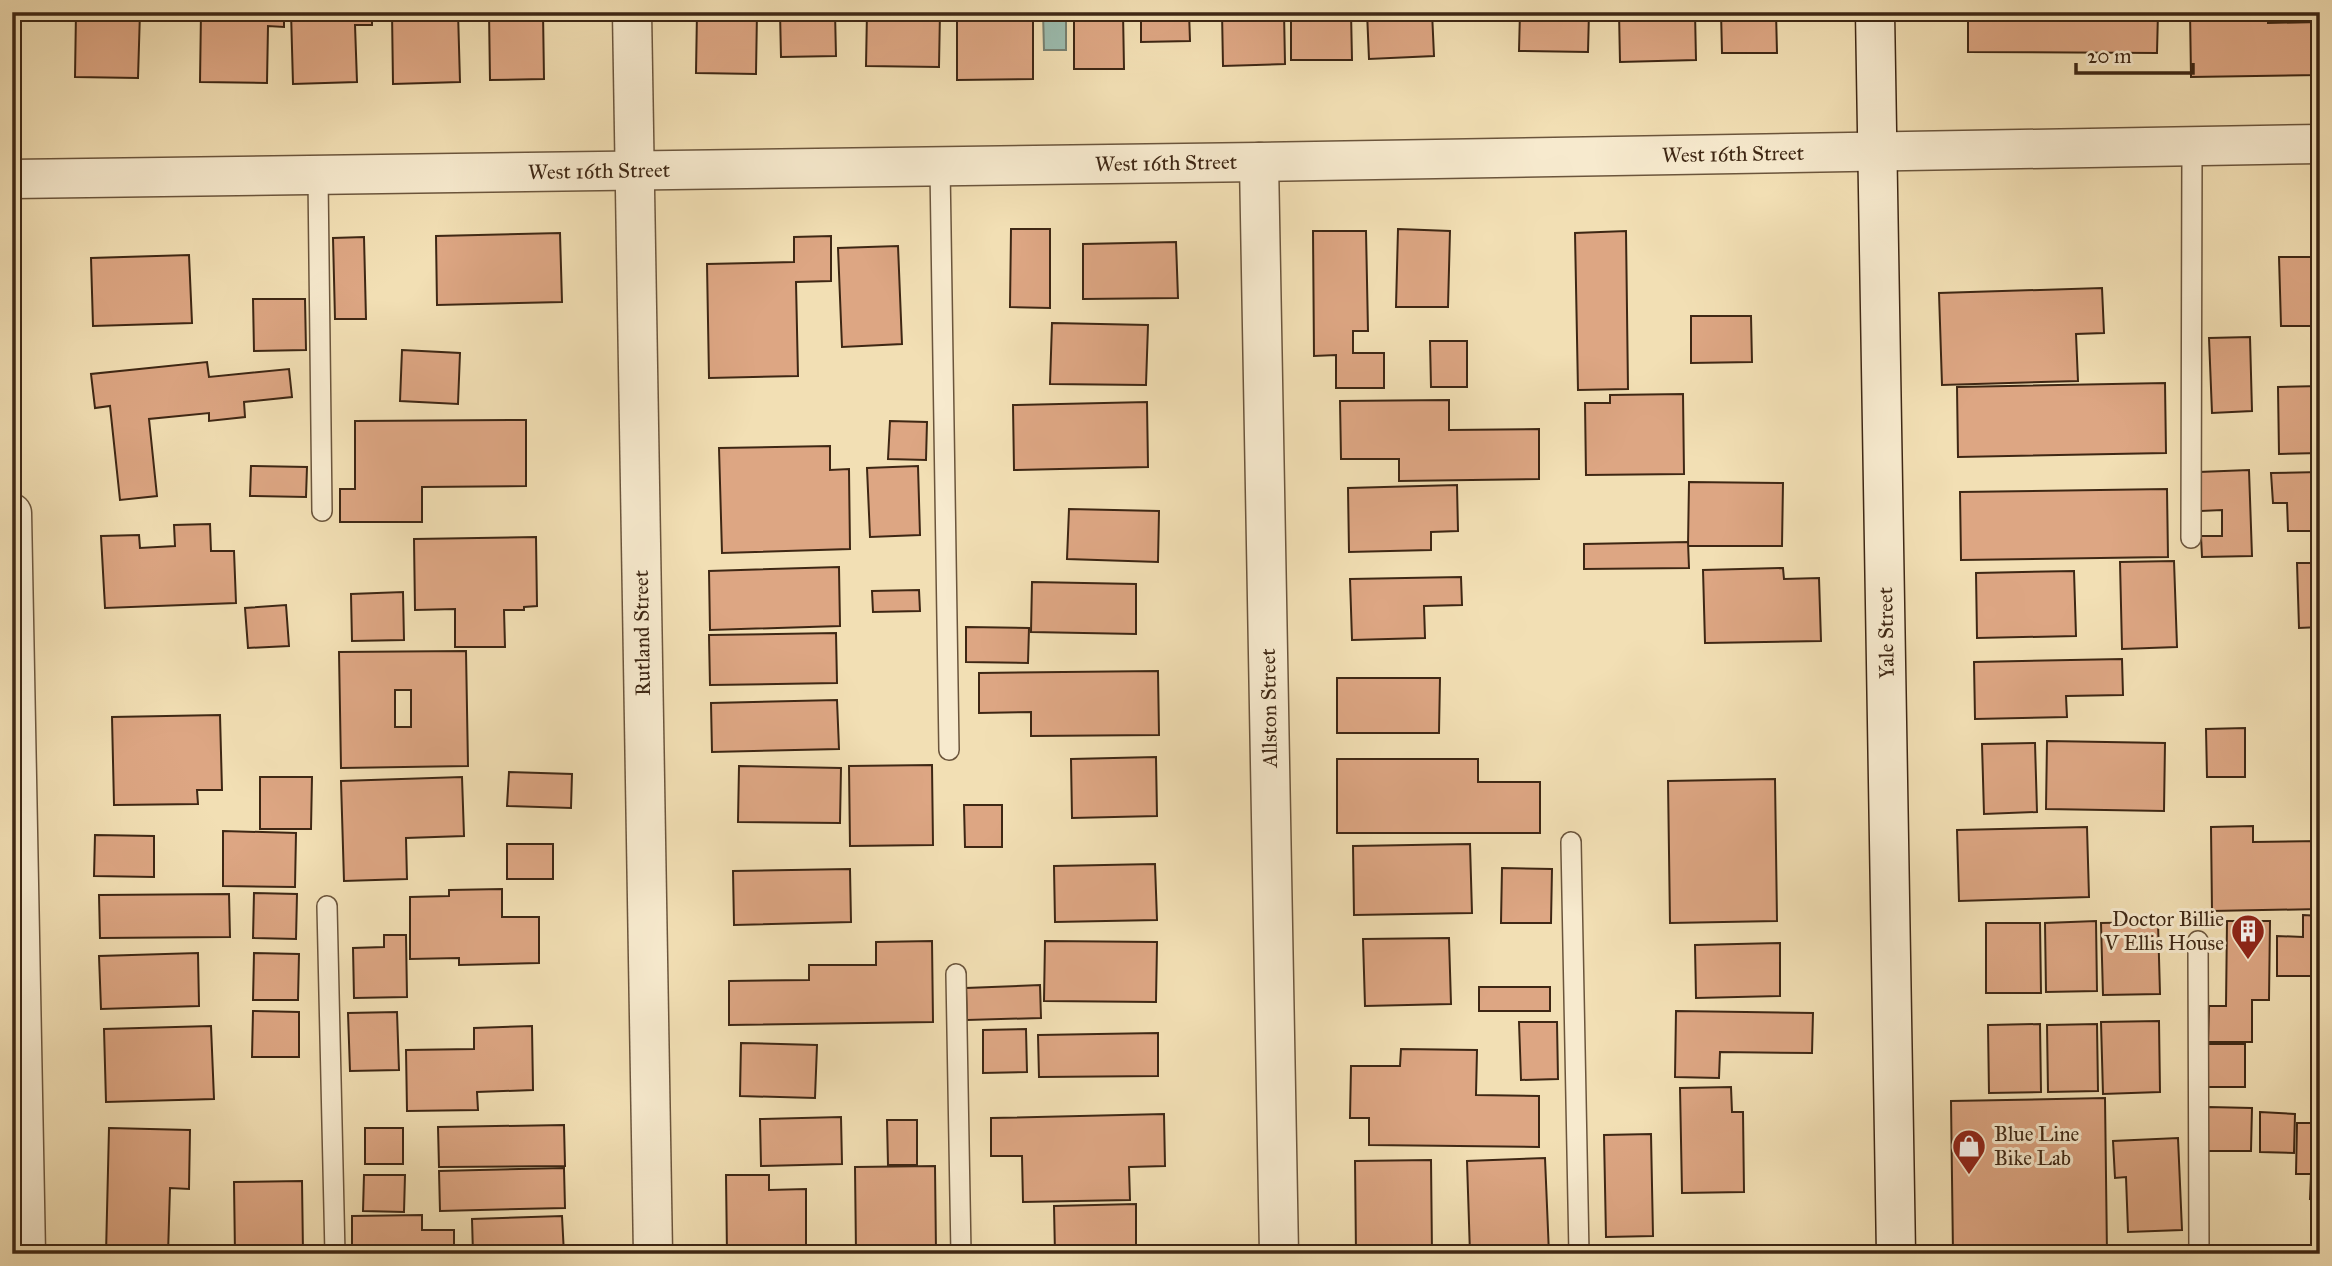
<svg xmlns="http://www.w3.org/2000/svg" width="2332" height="1266" font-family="'IM FELL Great Primer',serif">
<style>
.water{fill:#9bbcaf;stroke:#768071;stroke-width:2}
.building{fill:#dda683;stroke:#3e2714;stroke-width:2;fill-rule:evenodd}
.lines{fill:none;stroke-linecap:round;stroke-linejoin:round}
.lane-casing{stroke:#6b553c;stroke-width:22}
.street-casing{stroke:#6b553c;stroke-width:41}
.secondary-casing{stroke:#3e2714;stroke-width:41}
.lane{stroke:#f7eace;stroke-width:19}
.street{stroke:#f7eace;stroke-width:38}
.secondary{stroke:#f7eace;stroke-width:38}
.labels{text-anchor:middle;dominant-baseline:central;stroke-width:6;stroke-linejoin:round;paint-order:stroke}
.street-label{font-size:21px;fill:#3e2714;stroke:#f7eace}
.poi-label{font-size:21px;fill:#3e2714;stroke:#f7eace;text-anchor:end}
</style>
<rect width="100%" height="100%" fill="#f2dfb4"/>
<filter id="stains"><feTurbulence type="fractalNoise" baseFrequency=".00286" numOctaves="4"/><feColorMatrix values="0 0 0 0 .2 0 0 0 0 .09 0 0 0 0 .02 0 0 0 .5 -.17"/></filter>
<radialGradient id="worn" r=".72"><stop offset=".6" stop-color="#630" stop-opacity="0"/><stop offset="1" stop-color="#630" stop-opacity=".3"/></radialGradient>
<path class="water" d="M1043,12H1066V50H1044Z"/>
<g class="building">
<path d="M76,12H140L138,78L75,77Z"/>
<path d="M201,12H284V27L268,26L267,83L200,82Z"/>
<path d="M291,12H372V25H355L357,82L293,84Z"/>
<path d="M392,12H458L460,82L393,84Z"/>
<path d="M489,12H543L544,79L490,80Z"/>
<path d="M697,12H757L756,74L696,73Z"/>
<path d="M780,12H835L836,56L781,57Z"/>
<path d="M867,12H940L939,67L866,66Z"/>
<path d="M957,12H1033V79L957,80Z"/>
<path d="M1074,12H1123L1124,69H1074Z"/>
<path d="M1141,12H1189L1190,41L1141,42Z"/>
<path d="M1222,12H1284L1285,64L1223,66Z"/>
<path d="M1291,12H1351L1352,60H1291Z"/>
<path d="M1367,12H1432L1434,56L1369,59Z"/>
<path d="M1520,12H1589L1588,52L1519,51Z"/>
<path d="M1619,12H1695L1696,60L1620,62Z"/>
<path d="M1721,12H1776L1777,53H1722Z"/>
<path d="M1968,12H2158L2157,53L1968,52Z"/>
<path d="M2190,12H2268V23L2320,22V75L2191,77Z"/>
<path d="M1011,229H1050V308L1010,307Z"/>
<path d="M1398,229L1450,231L1448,307H1396Z"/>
<path d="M1313,231H1366L1368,331H1353V353H1384V388H1336V355L1314,356Z"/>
<path d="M1626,231L1628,389L1578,390L1575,233Z"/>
<path d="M560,233L562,302L437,305L436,236Z"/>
<path d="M831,236V281L796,282L798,376L709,378L707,264L794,262V237Z"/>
<path d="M364,237L366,319H335L333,238Z"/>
<path d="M1176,242L1178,298L1083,299V244Z"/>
<path d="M898,246L902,344L842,347L838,248Z"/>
<path d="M189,255L192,323L93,326L91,258Z"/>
<path d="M2279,257H2320V326H2281Z"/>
<path d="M2102,288L2104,333L2076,334L2078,381L1942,385L1939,293Z"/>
<path d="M253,299H305L306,350L254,351Z"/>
<path d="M1691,316H1751L1752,362L1691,363Z"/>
<path d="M1052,323L1148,325L1146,385L1050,384Z"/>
<path d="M2250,337L2252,411L2212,413L2209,338Z"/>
<path d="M1430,341H1467V387H1431Z"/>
<path d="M402,350L460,353L458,404L400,401Z"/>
<path d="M207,362L209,377L289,369L292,397L244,402L245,417L209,421V413L149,419L157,496L120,500L110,406L95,408L91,374Z"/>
<path d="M2165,383L2166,453L1958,457L1957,387Z"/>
<path d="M2320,386V453L2279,454L2278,387Z"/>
<path d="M1683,394L1684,474L1586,475L1585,403H1610V395Z"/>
<path d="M1449,400V430L1539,429V479L1399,481V459H1341L1340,401Z"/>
<path d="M1147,402L1148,467L1014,470L1013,405Z"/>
<path d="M526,420V486L422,487V522H340V489H355V421Z"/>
<path d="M890,421L927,422L926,460L888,459Z"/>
<path d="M830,446V470L849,469L850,549L722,553L719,448Z"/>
<path d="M251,466L307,467L306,497L250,496Z"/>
<path d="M918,466L920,535L870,537L867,468Z"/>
<path d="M2249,470L2252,556L2202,557L2201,536H2222V510L2201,511L2199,472Z"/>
<path d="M2320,472V531H2288L2287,503H2273L2271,473Z"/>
<path d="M1689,482L1783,483L1782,546H1688Z"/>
<path d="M1457,485L1458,531L1431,532V550L1349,552L1348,488Z"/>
<path d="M2167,489L2168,557L1961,560L1960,492Z"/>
<path d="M1069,509L1159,511L1158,562L1067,559Z"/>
<path d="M210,524L211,551H234L236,603L105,608L101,536L139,535L140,548L175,546L174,525Z"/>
<path d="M536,537L537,606L524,607V610H504L505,647H455V609L415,610L414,539Z"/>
<path d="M1688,542L1689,568L1584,569V544Z"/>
<path d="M2174,561L2177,647L2122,649L2120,562Z"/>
<path d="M2297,563H2320V627L2299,628Z"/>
<path d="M839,567L840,626L710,630L709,571Z"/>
<path d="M1783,568L1784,579L1819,578L1821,641L1705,643L1703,570Z"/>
<path d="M2074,571L2076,636L1977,638L1976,573Z"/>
<path d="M1461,577L1462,605L1424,606L1425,638L1352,640L1350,579Z"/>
<path d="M1032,582L1136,584V634L1031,632Z"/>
<path d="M919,590L920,611L873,612L872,591Z"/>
<path d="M403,592L404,640L352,641L351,594Z"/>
<path d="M286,605L289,646L248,648L245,608Z"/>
<path d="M966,627L1029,628L1028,663L966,662Z"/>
<path d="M836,633L837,683L710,685L709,635Z"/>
<path d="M2316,647H2320V713H2315Z"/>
<path d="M466,651L468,766L341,768L339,652ZM395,690H411V727H395Z"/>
<path d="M2122,659L2123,695L2066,696L2067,717L1975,719L1974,662Z"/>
<path d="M1158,671L1159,735L1031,736V712L979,713V673Z"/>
<path d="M1337,678H1440L1439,733H1337Z"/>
<path d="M837,700L839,749L712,752L711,703Z"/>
<path d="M220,715L222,790H197L198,804L114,805L112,717Z"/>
<path d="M2245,728V777H2207L2206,729Z"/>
<path d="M2047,741L2165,743L2164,811L2046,809Z"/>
<path d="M2035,743L2037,812L1984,814L1982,744Z"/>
<path d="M1156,757L1157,816L1072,818L1071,759Z"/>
<path d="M1337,759H1478V782H1540V833H1337Z"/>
<path d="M932,765L933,845L850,846L849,766Z"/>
<path d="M739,766L841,768L840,823L738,822Z"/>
<path d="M509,772L572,774L571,808L507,806Z"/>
<path d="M260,777H312L311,829H260Z"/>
<path d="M462,777L464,836L406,838L407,879L344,881L341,781Z"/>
<path d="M1775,779L1777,921L1670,923L1668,781Z"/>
<path d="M964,805H1002V847H965Z"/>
<path d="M2253,826V842L2320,841V909L2212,911L2211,827Z"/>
<path d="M2087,827L2089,897L1959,901L1957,830Z"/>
<path d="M223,831L296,833L295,887L223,886Z"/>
<path d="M95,835L154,836V877L94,876Z"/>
<rect x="507" y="844" width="46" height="35"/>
<path d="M1470,844L1472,913L1354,915L1353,846Z"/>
<path d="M1155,864L1157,920L1055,922L1054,866Z"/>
<path d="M1502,868L1552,869L1551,923H1501Z"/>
<path d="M850,869L851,922L734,925L733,871Z"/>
<path d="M502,889V917H539V963L459,965V958L410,959V897L449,896V890Z"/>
<path d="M254,893L297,894L296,939L253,938Z"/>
<path d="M229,894L230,937L100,938L99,895Z"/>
<path d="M2303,915L2320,916V976H2277V936L2303,937Z"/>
<path d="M2096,921L2097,991L2046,992L2045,923Z"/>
<path d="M2227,921H2270L2269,1000H2252V1042H2208L2209,1006H2226Z"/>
<path d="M2158,922L2160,994L2103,995L2101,923Z"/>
<path d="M1986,923H2040L2041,993H1986Z"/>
<path d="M384,935H406L407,997L354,998L353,948L384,947Z"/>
<path d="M1449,938L1451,1004L1365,1006L1363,939Z"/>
<path d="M932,941L933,1022L729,1025V981L809,980V965H876V942Z"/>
<path d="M1045,941L1157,942L1156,1002L1044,1001Z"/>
<path d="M1780,943V996L1696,998L1695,945Z"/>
<path d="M198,953L199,1006L101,1009L99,956Z"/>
<path d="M254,953L299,954L298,1000H253Z"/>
<path d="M1040,985L1041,1018L967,1020L966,988Z"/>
<rect x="1479" y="987" width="71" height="24"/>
<path d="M253,1011L299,1012V1057H252Z"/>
<path d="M1676,1011L1813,1013L1812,1053L1720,1052L1719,1078L1675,1077Z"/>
<path d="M397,1012L399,1070L350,1071L348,1013Z"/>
<path d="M2159,1021L2160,1092L2103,1094L2101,1022Z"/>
<path d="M1519,1022H1557L1558,1079L1521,1080Z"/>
<path d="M2040,1024L2041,1092L1989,1093L1988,1025Z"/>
<path d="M2097,1024L2098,1091L2048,1092L2047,1025Z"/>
<path d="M211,1026L214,1099L106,1102L104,1029Z"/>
<path d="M532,1026L533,1090L477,1092L478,1110L407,1111L406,1050L474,1049V1028Z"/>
<path d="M1026,1029L1027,1072L983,1073V1030Z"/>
<path d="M1158,1033V1076L1039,1077L1038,1035Z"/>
<path d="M741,1043L817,1045L815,1098L740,1096Z"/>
<rect x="2206" y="1044" width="39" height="43"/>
<path d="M1401,1049L1477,1050L1476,1095L1539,1096V1147L1369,1145V1118H1350L1351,1066H1400Z"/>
<path d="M1731,1087L1732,1112H1743L1744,1192L1682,1193L1680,1088Z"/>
<path d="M2105,1098L2107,1254H1953L1951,1101Z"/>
<path d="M2208,1107L2252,1108L2251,1151H2207Z"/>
<path d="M2260,1112L2295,1114L2294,1153L2260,1152Z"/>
<path d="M1164,1114L1165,1166L1129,1167L1130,1200L1023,1202L1022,1156H991V1118Z"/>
<path d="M841,1117L842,1164L761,1166L760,1119Z"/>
<path d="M887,1120H917V1165H888Z"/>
<path d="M2297,1123H2320V1199H2310L2311,1174H2296Z"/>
<path d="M564,1125L565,1166L439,1167L438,1127Z"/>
<path d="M109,1128L190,1130L189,1189L170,1188L168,1254H106Z"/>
<rect x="365" y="1128" width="38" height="36"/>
<path d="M1651,1134L1653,1236L1606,1237L1604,1135Z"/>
<path d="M2178,1138L2182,1230L2128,1232L2126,1177L2115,1178L2113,1141Z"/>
<path d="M1545,1158L1549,1254H1470L1467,1161Z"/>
<path d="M1431,1160L1432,1254H1356L1355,1161Z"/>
<path d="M935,1166L936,1252L856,1253L855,1167Z"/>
<path d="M564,1168L565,1208L440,1211L439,1171Z"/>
<path d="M364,1175H405L404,1212L363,1211Z"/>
<path d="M726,1175H769V1190L806,1189V1254H727Z"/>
<path d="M302,1181L303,1253L235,1254L234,1182Z"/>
<path d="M1136,1204V1245H1112V1254H1055L1054,1206Z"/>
<path d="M422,1215V1230H454V1254H352V1216Z"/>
<path d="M562,1216L564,1254H473L472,1219Z"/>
</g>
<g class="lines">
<g class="lane-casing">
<g id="lane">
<path d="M940,167L949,750"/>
<path d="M318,176L322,511"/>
<path d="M2191,538L2192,146"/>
<path d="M1571,842L1579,1254"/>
<path d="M327,906L335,1254"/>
<path d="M2198,941L2199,1254"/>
<path d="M956,974L961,1254"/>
</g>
</g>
<g class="street-casing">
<g id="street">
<path d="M632,12L653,1254"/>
<path d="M1259,162L1279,1254"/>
<path d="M12,179L1259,162L2320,144"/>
<path d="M12,513L26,1254"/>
</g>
</g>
<g class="secondary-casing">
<path id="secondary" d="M1875,12L1896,1254"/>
</g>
<use href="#lane" class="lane"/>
<use href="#street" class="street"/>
<use href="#secondary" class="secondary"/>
</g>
<defs>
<g id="building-pin" transform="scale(1.75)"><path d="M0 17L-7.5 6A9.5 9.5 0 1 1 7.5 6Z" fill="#8f2418" stroke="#f7eace"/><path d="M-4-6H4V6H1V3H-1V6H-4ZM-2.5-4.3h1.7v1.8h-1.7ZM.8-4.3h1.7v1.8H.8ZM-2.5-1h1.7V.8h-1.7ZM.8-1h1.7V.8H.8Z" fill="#fff"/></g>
<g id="shop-pin" transform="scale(1.75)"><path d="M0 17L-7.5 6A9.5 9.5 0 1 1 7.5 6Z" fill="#8f2418" stroke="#f7eace"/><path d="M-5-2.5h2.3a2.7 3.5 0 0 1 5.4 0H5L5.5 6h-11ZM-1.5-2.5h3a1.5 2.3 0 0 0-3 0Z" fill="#fff"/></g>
</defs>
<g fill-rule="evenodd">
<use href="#building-pin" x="2248" y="931"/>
<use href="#shop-pin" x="1969" y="1146"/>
</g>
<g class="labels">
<g class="street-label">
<text transform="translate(1733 154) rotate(-1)">West 16th Street</text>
<text transform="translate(1166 163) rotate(-1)">West 16th Street</text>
<text transform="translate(599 171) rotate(-1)">West 16th Street</text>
<text transform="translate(642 633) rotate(-91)">Rutland Street</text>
<text transform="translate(1886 633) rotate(-91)">Yale Street</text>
<text transform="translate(1269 708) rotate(-91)">Allston Street</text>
</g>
<g class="poi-label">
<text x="2224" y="919">Doctor Billie<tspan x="2224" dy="24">V Ellis House</tspan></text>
<text x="1994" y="1134" text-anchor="start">Blue Line<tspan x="1994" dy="24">Bike Lab</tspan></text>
</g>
</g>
<rect width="2332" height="1266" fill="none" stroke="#f2dfb4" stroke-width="42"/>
<rect x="14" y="14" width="2304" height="1238" fill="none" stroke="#3e2714" stroke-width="3.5"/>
<rect x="21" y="21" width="2290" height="1224" fill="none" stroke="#3e2714" stroke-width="2"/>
<path d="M2076 63v10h117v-10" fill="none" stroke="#3e2714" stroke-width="3.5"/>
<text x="2087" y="63" font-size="21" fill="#3e2714" stroke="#f7eace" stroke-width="5" paint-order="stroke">20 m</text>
<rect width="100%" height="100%" filter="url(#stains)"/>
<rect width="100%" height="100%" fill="url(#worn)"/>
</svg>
